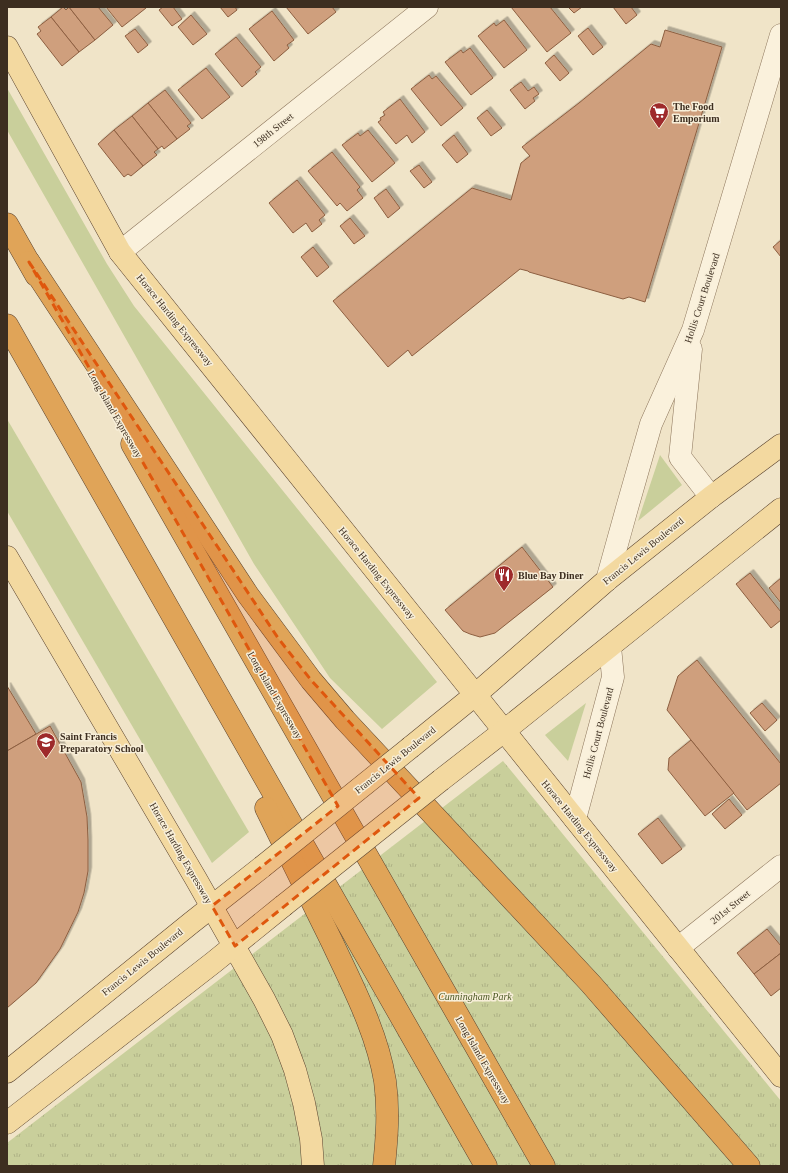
<svg xmlns="http://www.w3.org/2000/svg" width="788" height="1173" font-family="Georgia,serif">
<style>
.grass{fill:#c9cf9b}
.park{fill:url(#park-tufts)}
.building{fill:#cf9f7d;stroke:#8d5f41;filter:url(#shadow)}
.lines{fill:none;stroke-linecap:round;stroke-linejoin:round}
.street-casing{stroke:#8d765c;stroke-width:23}
.primary-casing{stroke:#5b4430;stroke-width:23}
.highway-casing{stroke:#5b4430;stroke-width:23}
.street{stroke:#faf1dc;stroke-width:22}
.primary{stroke:#f3d9a0;stroke-width:22}
.highway{stroke:#e0a458;stroke-width:22}
.primary-bridge-casing{stroke:#5b4430;stroke-width:23;stroke-linecap:butt}
.primary-bridge{stroke:#f3d9a0;stroke-width:22}
.marked{fill:#df570d;fill-opacity:0.2;stroke:#df570d;stroke-width:3;stroke-dasharray:8 5;stroke-linejoin:round}
.labels{text-anchor:middle;dominant-baseline:central;stroke-width:3;stroke-linejoin:round;paint-order:stroke}
.poi-label{font-size:10px;font-weight:bold;fill:#3d2e20;stroke:#f7eed8;text-anchor:start}
.street-label{font-size:10px;fill:#3d2e20;stroke:#f7eed8}
.park-label{font-size:10px;font-style:italic;fill:#4d5a26;stroke:#f7eed8}
</style>
<defs>
<pattern id="park-tufts" width="24" height="20" patternUnits="userSpaceOnUse"><rect width="24" height="20" fill="#c9cf9b"/><path d="M3 7l-1-3M5 7V3M7 7l1-3M15 17l-1-3M17 17v-4M19 17l1-3" fill="none" stroke="#aeb285"/></pattern>
<filter id="shadow"><feDropShadow dx="3.5" dy="-3.5" stdDeviation="0" flood-color="#0004"/></filter>
</defs>
<rect width="100%" height="100%" fill="#f0e4c8"/>
<g class="grass">
<path d="M7,88L107,264L134,306L437,682L382,729L330,678L254,564L7,130Z"/>
<path d="M7,419L249,832L212,863L7,511Z"/>
<path d="M660,455L682,485L638,521Z"/>
<path d="M586,703L568,761L545,735Z"/>
</g>
<path class="park" d="M503,761L781,1101V1166H7V1143Z"/>
<g class="building">
<path d="M63,7L66,10L69,7L95,40L79,52L51,17Z"/>
<path d="M69,7H98L113,25L95,40Z"/>
<path d="M106,7H146V8L122,27Z"/>
<path d="M163,7H173L182,19L172,26L159,10Z"/>
<path d="M220,7H235L237,10L228,17Z"/>
<path d="M286,7H332L336,12L308,34Z"/>
<path d="M511,7H550L571,33L547,52Z"/>
<path d="M568,7H582L574,13Z"/>
<path d="M613,7H631L637,15L626,24Z"/>
<path d="M272,11L294,40L287,45L289,48L274,61L249,29Z"/>
<path d="M191,15L207,34L193,45L178,27Z"/>
<path d="M51,17L79,52L62,66L37,34L41,31L38,27Z"/>
<path d="M504,20L527,50L504,68L478,36L494,23L496,26Z"/>
<path d="M588,28L603,47L593,55L578,36Z"/>
<path d="M135,29L148,45L138,53L125,36Z"/>
<path d="M665,30L722,47L645,302L629,297L623,299L529,272L528,271L520,269L412,356L408,350L388,367L333,301L472,188L511,200L521,163L530,156L522,147L579,103L651,44L660,47Z"/>
<path d="M236,37L261,67L255,72L257,74L242,87L215,54Z"/>
<path d="M470,48L493,78L471,95L445,62L461,50L463,53Z"/>
<path d="M554,55L569,73L560,81L545,63Z"/>
<path d="M206,68L230,97L202,119L178,90Z"/>
<path d="M429,75L432,79L436,76L463,108L441,126L411,89Z"/>
<path d="M521,82L528,91L534,87L539,94L533,98L535,101L525,109L510,90Z"/>
<path d="M165,90L191,123L187,126L190,129L177,139L148,103Z"/>
<path d="M400,99L425,132L412,143L407,135L396,144L378,122L381,120L380,118L385,115L383,112Z"/>
<path d="M148,103L177,139L164,149L162,146L158,149L132,116Z"/>
<path d="M487,110L502,128L491,136L477,118Z"/>
<path d="M132,116L158,149L154,152L157,155L143,166L114,130Z"/>
<path d="M114,130L143,166L131,176L128,174L124,177L98,144Z"/>
<path d="M368,130L395,163L372,182L342,145L358,133L360,136Z"/>
<path d="M454,135L468,154L457,163L442,145Z"/>
<path d="M332,152L360,187L357,190L363,198L347,211L340,203L337,206L308,171Z"/>
<path d="M419,165L432,182L424,188L410,171Z"/>
<path d="M297,180L325,215L319,220L322,224L312,232L306,223L293,233L269,203Z"/>
<path d="M386,189L400,208L388,218L374,198Z"/>
<path d="M350,218L365,236L354,244L340,226Z"/>
<path d="M781,240V257L773,247Z"/>
<path d="M313,247L329,267L317,277L301,257Z"/>
<path d="M522,547L553,587L495,633L480,637L470,634L463,631L445,610Z"/>
<path d="M750,573L781,612V620L771,628L736,584Z"/>
<path d="M781,578V603L769,588Z"/>
<path d="M697,660L781,764V783L747,810L667,710L678,676Z"/>
<path d="M7,686L36,734L7,751Z"/>
<path d="M762,703L777,720L765,731L750,713Z"/>
<path d="M50,726L81,782L87,817L88,840V871L84,893L78,912L60,949L36,983L7,1008V751Z"/>
<path d="M691,740L734,793L705,816L668,770L669,758Z"/>
<path d="M729,799L742,815L725,829L712,814Z"/>
<path d="M658,818L682,849L662,864L638,834Z"/>
<path d="M767,929L781,946V953L754,974L737,953Z"/>
<path d="M781,953V988L771,996L754,974Z"/>
</g>
<g class="lines">
<g class="street-casing">
<g id="street">
<path d="M120,252L427,7"/>
<path d="M691,349L680,457L711,497"/>
<path d="M607,580L627,508L651,424L693,330L781,35"/>
<path d="M575,819L613,677L610,647"/>
<path d="M678,948L781,866"/>
</g>
</g>
<g class="primary-casing">
<g id="primary">
<path d="M7,47L120,252L781,1076"/>
<path d="M7,557L196,879L264,999L282,1035L295,1070L304,1103L311,1139L313,1166"/>
<path d="M411,747L475,695L607,580L711,497L781,445"/>
<path d="M441,780L504,731L781,509"/>
<path d="M7,1072L191,923L262,867"/>
<path d="M7,1123L214,962L283,906"/>
</g>
</g>
<g class="highway-casing">
<g id="highway">
<path d="M7,224L36,275"/>
<path d="M29,262L248,595L311,680L345,720L591,984L749,1166"/>
<path d="M7,325L486,1166"/>
<path d="M132,444L544,1166"/>
<path d="M266,808C288,853 310,898 332,942C353,987 377,1032 385,1081C389,1110 387,1137 384,1166"/>
</g>
</g>
<use href="#street" class="street"/>
<use href="#primary" class="primary"/>
<use href="#highway" class="highway"/>
<g class="primary-bridge-casing">
<g id="primary-bridge">
<path d="M262,867L411,747"/>
<path d="M283,906L441,780"/>
</g>
</g>
<use href="#primary-bridge" class="primary-bridge"/>
</g>
<path class="marked" d="M29,262L278,638L311,680L419,798L235,946L212,906L338,806Z"/>
<defs>
<g id="supermarket-pin" transform="scale(1)"><path d="M0 17L-7.5 6A9.5 9.5 0 1 1 7.5 6Z" fill="#9e2a2b" stroke="#f7eed8"/><path d="M-6-5.5h2.5l.6 2H6L4.5 2H-2.5L-4.4-4H-6ZM-1.5 3.2a1.3 1.3 0 1 0 .1 0ZM3 3.2a1.3 1.3 0 1 0 .1 0Z" fill="#fff"/></g>
<g id="restaurant-pin" transform="scale(1)"><path d="M0 17L-7.5 6A9.5 9.5 0 1 1 7.5 6Z" fill="#9e2a2b" stroke="#f7eed8"/><path d="M-5-6h1v4h1v-4h1v4h1v-4h1v5L-1.5 .5V6h-2V.5L-5-1ZM5-6V6H3V1.5H1.5Q1.5-4 5-6Z" fill="#fff"/></g>
<g id="school-pin" transform="scale(1)"><path d="M0 17L-7.5 6A9.5 9.5 0 1 1 7.5 6Z" fill="#9e2a2b" stroke="#f7eed8"/><path d="M0-5L7-2L0 1L-7-2ZM-4 1L0 2.5L4 1V4Q0 6-4 4Z" fill="#fff"/></g>
</defs>
<g fill-rule="evenodd">
<use href="#supermarket-pin" x="659" y="112"/>
<use href="#restaurant-pin" x="504" y="575"/>
<use href="#school-pin" x="46" y="742"/>
</g>
<g class="labels">
<g class="poi-label">
<text x="673" y="106">The Food<tspan x="673" dy="12">Emporium</tspan></text>
<text x="518" y="575">Blue Bay Diner</text>
<text x="60" y="736">Saint Francis<tspan x="60" dy="12">Preparatory School</tspan></text>
</g>
<g class="street-label">
<text transform="translate(273 130) rotate(-39)">198th Street</text>
<text transform="translate(702 298) rotate(-72)">Hollis Court Boulevard</text>
<text transform="translate(175 320) rotate(51)">Horace Harding Expressway</text>
<text transform="translate(115 414) rotate(60)">Long Island Expressway</text>
<text transform="translate(643 551) rotate(-39)">Francis Lewis Boulevard</text>
<text transform="translate(377 573) rotate(51)">Horace Harding Expressway</text>
<text transform="translate(275 695) rotate(60)">Long Island Expressway</text>
<text transform="translate(598 733) rotate(-75)">Hollis Court Boulevard</text>
<text transform="translate(395 760) rotate(-39)">Francis Lewis Boulevard</text>
<text transform="translate(580 826) rotate(51)">Horace Harding Expressway</text>
<text transform="translate(181 853) rotate(60)">Horace Harding Expressway</text>
<text transform="translate(730 907) rotate(-39)">201st Street</text>
<text transform="translate(142 962) rotate(-39)">Francis Lewis Boulevard</text>
<text transform="translate(483 1060) rotate(60)">Long Island Expressway</text>
</g>
<g class="park-label">
<text x="475" y="996">Cunningham Park</text>
</g>
</g>
<rect width="788" height="1173" fill="none" stroke="#3d2e20" stroke-width="16"/>
</svg>
